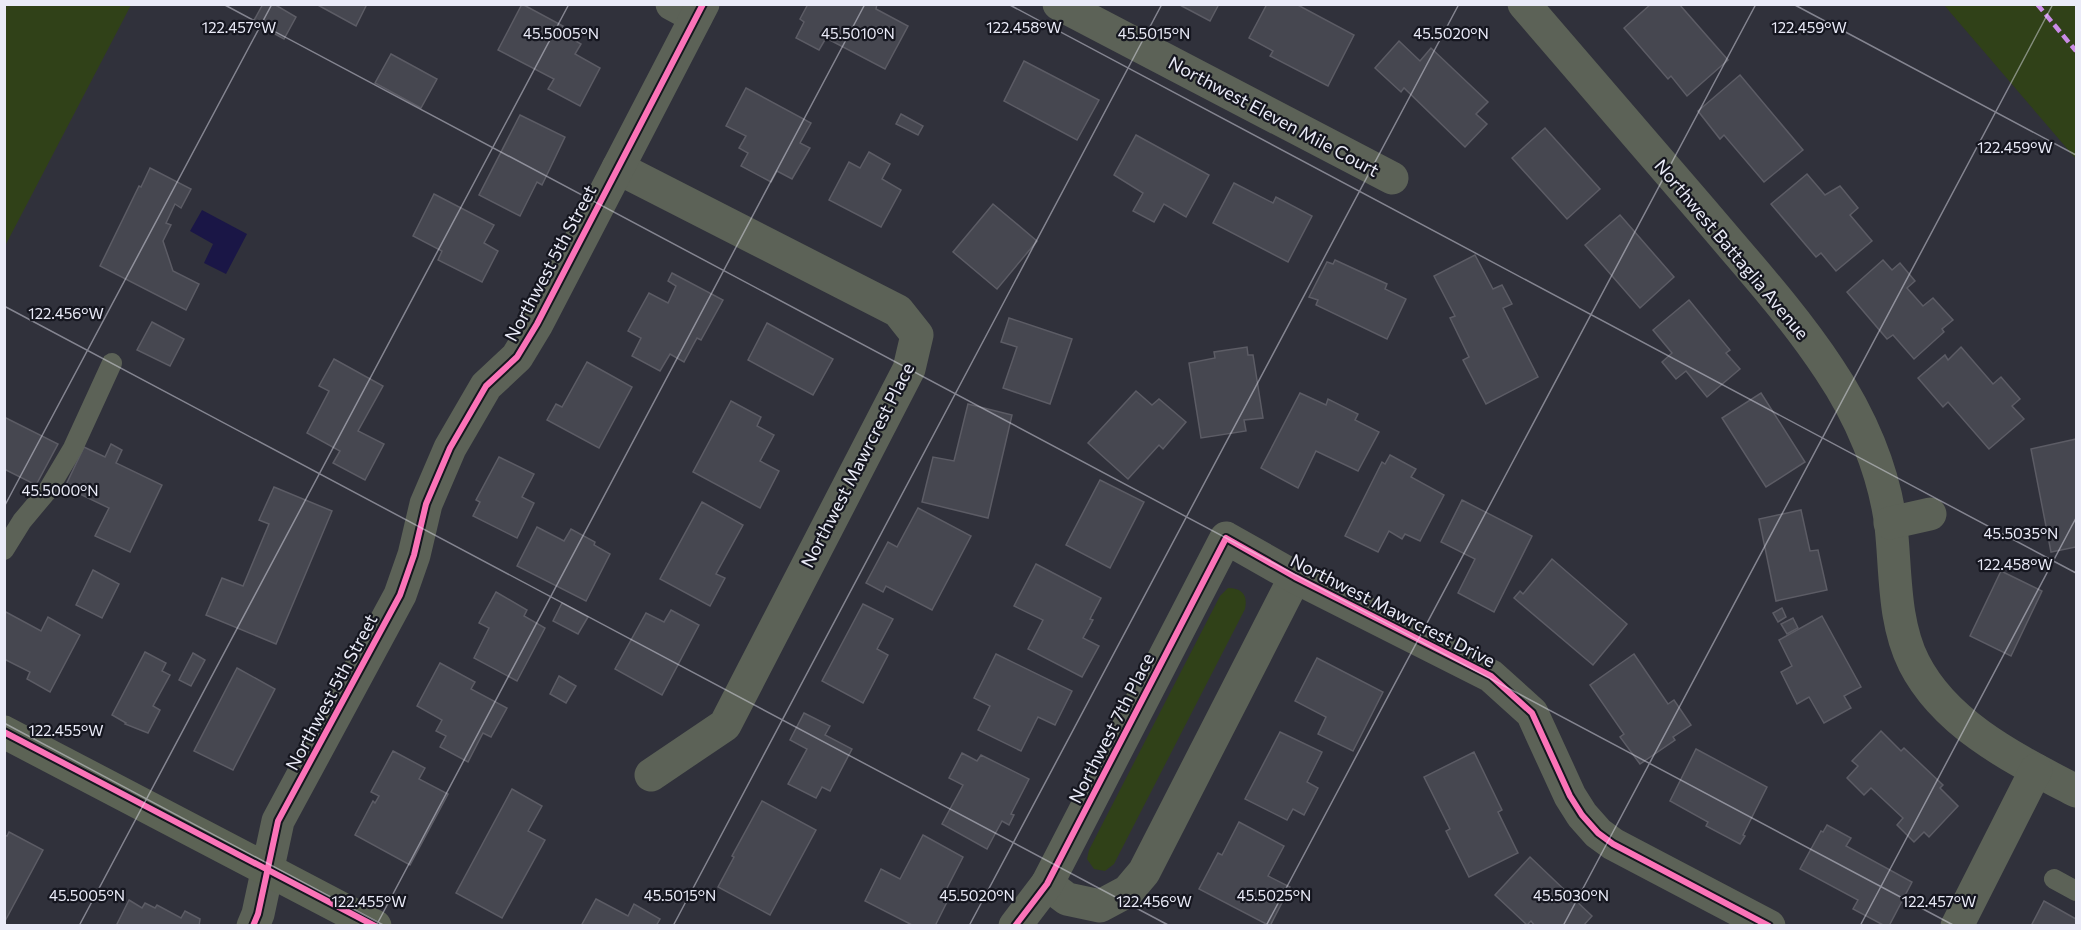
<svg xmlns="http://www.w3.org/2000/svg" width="2081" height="930" font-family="Commissioner,sans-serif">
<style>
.green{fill:#304118}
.water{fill:#1a1646}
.building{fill:#464750;stroke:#5c5c65;stroke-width:1.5}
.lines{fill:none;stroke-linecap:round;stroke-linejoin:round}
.lane{stroke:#5c6257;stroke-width:20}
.street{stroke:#5c6257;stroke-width:33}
.secondary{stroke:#5c6355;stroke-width:33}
.quiet{stroke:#ca8be6;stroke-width:4.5;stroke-dasharray:9 4.5;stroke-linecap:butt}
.cycleway-casing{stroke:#15161f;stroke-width:10}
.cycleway{stroke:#fb73b8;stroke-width:6}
.ticks{fill:none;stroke:#eaebf8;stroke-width:1.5;stroke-opacity:0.45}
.labels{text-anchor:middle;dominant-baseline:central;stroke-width:4.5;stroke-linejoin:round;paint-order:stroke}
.street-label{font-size:18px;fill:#eaebf8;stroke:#15161f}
.ticks-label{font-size:15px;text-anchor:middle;fill:#eaebf8;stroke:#15161f;stroke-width:4.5;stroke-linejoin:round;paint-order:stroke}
</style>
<rect width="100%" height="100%" fill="#30313b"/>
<g class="green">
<path d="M5,4L131,5L5,246L4,5Z"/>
<path d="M1944,5H2076V159Z"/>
<path d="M1228,588C1242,588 1248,595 1245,609L1114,864L1105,871L1094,869L1087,859L1089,850L1220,596Z"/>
</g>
<path class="water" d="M202,210L247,234L226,274L204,263L213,244L190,231Z"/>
<g class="building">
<path d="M263,4H274L296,17L284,39L253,22Z"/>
<path d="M316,4H367L356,26Z"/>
<path d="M522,4L563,26L560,32L581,44L575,54L600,68L580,106L548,89L554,79L498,50Z"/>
<path d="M808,4H877L876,9L908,26L885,69L826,38L819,50L796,38L804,22L800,19Z"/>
<path d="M1178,4H1219L1210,21Z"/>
<path d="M1267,4H1296L1354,35L1328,86L1270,56L1273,51L1249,38Z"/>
<path d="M1651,4H1679L1728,60L1687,96L1671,76L1668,79L1624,28Z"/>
<path d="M1399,41L1420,61L1431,48L1488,102L1476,114L1487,124L1465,147L1404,88L1401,92L1375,68Z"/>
<path d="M391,54L437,79L421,108L375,83Z"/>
<path d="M1024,61L1099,100L1077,140L1004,101Z"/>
<path d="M1740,75L1803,150L1764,182L1724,135L1720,139L1698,111Z"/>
<path d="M746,88L811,123L800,143L810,148L792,179L777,171L771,182L741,166L748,153L739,148L746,136L726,126Z"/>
<path d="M901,114L923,126L918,135L896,124Z"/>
<path d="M520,115L565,137L542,185L537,182L520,216L479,195Z"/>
<path d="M1545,128L1600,189L1567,219L1512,158Z"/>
<path d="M1136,135L1209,175L1186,217L1164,204L1154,222L1133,211L1143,193L1114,175Z"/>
<path d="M869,152L890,164L882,179L901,190L881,227L829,200L849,162L860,168Z"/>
<path d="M150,168L191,189L181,208L175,204L166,223L171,225L163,241L173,271L199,284L186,310L100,266L139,186L141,187Z"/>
<path d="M1807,174L1825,195L1840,186L1858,208L1850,215L1872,241L1836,271L1821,253L1816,257L1771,204Z"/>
<path d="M1234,183L1273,203L1276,197L1312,216L1288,262L1213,223Z"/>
<path d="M434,194L494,225L484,243L498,251L482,282L438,260L442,251L413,236Z"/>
<path d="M993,204L1037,241L997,289L953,252Z"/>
<path d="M1620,215L1674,277L1640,308L1585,245Z"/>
<path d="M1475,255L1493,289L1502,285L1512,304L1503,308L1538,377L1486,404L1463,360L1469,357L1450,318L1455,316L1434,276Z"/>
<path d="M1335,260L1387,284L1385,289L1406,299L1387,339L1316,305L1318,300L1309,297L1327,262L1333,264Z"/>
<path d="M1883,260L1892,270L1900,263L1915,281L1907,288L1923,306L1933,298L1953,320L1942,329L1944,332L1914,359L1893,335L1887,339L1847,292Z"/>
<path d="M672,273L723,300L701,340L697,338L684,362L670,354L660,371L632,356L641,338L628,331L649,293L668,303L676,286L668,281Z"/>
<path d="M1689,300L1730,350L1726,353L1740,369L1707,397L1686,371L1676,379L1662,362L1672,353L1653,330Z"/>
<path d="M1009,318L1072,339L1050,404L1003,388L1017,347L1001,342Z"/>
<path d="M152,322L184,339L170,366L137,350Z"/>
<path d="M767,323L833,359L813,395L748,360Z"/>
<path d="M1247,347L1248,355H1253L1263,418L1244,420L1246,431L1201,438L1189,363L1215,358L1214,352Z"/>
<path d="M1961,347L1993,384L2001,377L2020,399L2012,406L2024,419L1989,449L1948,402L1943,407L1918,378L1945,355L1948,360Z"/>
<path d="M334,359L383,386L358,431L384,444L365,480L333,463L340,451L307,433L329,391L319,386Z"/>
<path d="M587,362L632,387L599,448L547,420L556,404L562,407Z"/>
<path d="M1136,391L1152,405L1159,399L1186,422L1163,449L1159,445L1128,479L1088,443Z"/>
<path d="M1300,393L1326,405L1328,399L1358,414L1355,420L1379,432L1358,471L1316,451L1298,488L1261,468Z"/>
<path d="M1761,393L1805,462L1766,487L1722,418Z"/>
<path d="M731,401L761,417L757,426L774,435L760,461L779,471L760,508L693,472Z"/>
<path d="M968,404L1012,415L988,518L922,502L933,457L954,461Z"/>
<path d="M4,417L58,444L36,485L4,469Z"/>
<path d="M2076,439V547L2051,552L2031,449Z"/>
<path d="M111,444L122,450L116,463L162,485L130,552L95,536L109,508L65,487L84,447L105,457Z"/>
<path d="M1390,455L1416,469L1411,477L1444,495L1420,541L1405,534L1402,539L1389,531L1378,552L1345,536L1382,462L1385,464Z"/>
<path d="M499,457L534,474L522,497L534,503L517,538L473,516L480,502L476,500Z"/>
<path d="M1100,480L1144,502L1110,568L1066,545Z"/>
<path d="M274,487L332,511L276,644L206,615L222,578L243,586L269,524L259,520Z"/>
<path d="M1462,500L1532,536L1494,612L1458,593L1475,559L1441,542Z"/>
<path d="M702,502L743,525L716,574L725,578L710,606L660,579Z"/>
<path d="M918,508L971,536L932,610L886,586L883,592L866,583L888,542L897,547Z"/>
<path d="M1801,510L1810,551L1818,550L1827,590L1776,601L1759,519Z"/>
<path d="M537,527L564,541L571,529L595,542L594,545L610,554L586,601L517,566Z"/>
<path d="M1552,559L1627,624L1593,665L1514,598L1520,591L1523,594Z"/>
<path d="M1036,564L1101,598L1090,619L1093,620L1083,638L1099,646L1082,677L1028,649L1043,620L1014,606Z"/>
<path d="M93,570L119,584L102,618L76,605Z"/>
<path d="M2001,571L2042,591L2011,656L1970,636Z"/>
<path d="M496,592L527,610L524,616L545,628L517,681L474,658L489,628L479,623Z"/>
<path d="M562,603L588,617L578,634L553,621Z"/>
<path d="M863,604L893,619L877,649L888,655L863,703L822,681Z"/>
<path d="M1782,608L1786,617L1778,622L1773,613Z"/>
<path d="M671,610L699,625L662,695L615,669L646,613L664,622Z"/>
<path d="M4,611L41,631L48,617L80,635L50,692L27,679L30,672L4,659Z"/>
<path d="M1822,616L1861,687L1844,696L1851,708L1824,723L1809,697L1797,704L1781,672L1792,666L1779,640Z"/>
<path d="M1793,618L1798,628L1787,634L1781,624Z"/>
<path d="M145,652L166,663L162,671L170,675L153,706L160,710L148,733L125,724L126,723L112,715Z"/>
<path d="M193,653L205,660L191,686L179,680Z"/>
<path d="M996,654L1072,691L1055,725L1038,717L1021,751L978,730L990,706L974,698Z"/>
<path d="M1634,654L1668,704L1674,700L1691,725L1673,737L1675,740L1640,764L1620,737L1624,734L1590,685Z"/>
<path d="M1317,658L1383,692L1353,751L1318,734L1326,717L1295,701Z"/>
<path d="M440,663L475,682L471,689L507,708L491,737L483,733L468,762L440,747L446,736L436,731L442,720L417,706Z"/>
<path d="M237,668L275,689L233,770L194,751Z"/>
<path d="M559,676L576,686L566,703L550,694Z"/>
<path d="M804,713L830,726L825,735L852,749L830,791L822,787L816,798L788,784L807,749L790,740Z"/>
<path d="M1881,731L1901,751L1904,748L1943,785L1940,788L1958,806L1929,837L1924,832L1914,842L1897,825L1903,818L1871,788L1864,795L1847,778L1858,766L1852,761Z"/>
<path d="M1280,732L1322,752L1307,782L1318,788L1304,815L1293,809L1287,820L1245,799Z"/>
<path d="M1696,749L1767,787L1743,835L1745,836L1740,844L1706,826L1708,822L1670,801Z"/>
<path d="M393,751L425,768L419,779L448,794L410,865L355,835L373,801L375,803L379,796L371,792Z"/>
<path d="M1474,752L1502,810L1498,812L1518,853L1469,877L1446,831L1450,829L1424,777Z"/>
<path d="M962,753L977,761L981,755L1029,779L1011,814L1014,815L1009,825L1002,821L987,849L942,824L963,785L949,778Z"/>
<path d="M512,789L542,806L528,831L545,840L502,918L456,893Z"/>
<path d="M762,801L816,830L770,915L718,887L734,857L732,856Z"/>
<path d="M1239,822L1284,846L1268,876L1290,887L1270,926L1199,889L1218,853L1222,855Z"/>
<path d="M1827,825L1851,838L1846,846L1912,882L1889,926H1885L1853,909L1858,900L1800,869L1821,831L1823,832Z"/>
<path d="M9,832L43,850L4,923V835L7,836Z"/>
<path d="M923,835L963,857L944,894L950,896L935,926H914L865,901L881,869L900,879Z"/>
<path d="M1530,857L1592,916L1583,926H1535L1531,921L1527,925L1495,895Z"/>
<path d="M596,899L628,916L634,904L660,919L656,926H581Z"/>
<path d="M129,900L142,908L145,903L155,908L157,905L181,918L185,911L200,919L199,926H116Z"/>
<path d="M2044,901L2076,919V926H2031Z"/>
</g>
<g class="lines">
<g class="lane">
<path d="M4,550L22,521L48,490L73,448L112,363"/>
<path d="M2054,879L2076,891"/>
</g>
<g class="street">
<path d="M672,4L696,17"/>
<path d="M1059,4L1392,178"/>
<path d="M1524,4C1584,74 1644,144 1704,213C1747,264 1792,313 1829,369C1860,415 1884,470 1891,526C1896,571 1893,621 1914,663C1946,726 2017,760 2076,791"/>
<path d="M618,168L898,311L917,335L909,369L725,725L651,775"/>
<path d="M1890,523L1930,514"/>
<path d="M1047,884L1067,899L1100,906L1128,891L1144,872L1295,577"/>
<path d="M253,926L258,914L278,821L400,595L414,555L426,504L450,448L486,386L517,357L537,324L703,4"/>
<path d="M1015,926L1047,884L1226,538L1295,577L1491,676L1532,713L1570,796L1582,815L1598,833L1613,844L1769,926"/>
<path d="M1957,926L2036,770"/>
</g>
<path class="secondary" d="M4,732L375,926"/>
<path class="quiet" d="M2037,4L2076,51"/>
<g class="cycleway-casing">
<g id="cycleway">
<path d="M4,732L375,926"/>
<path d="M253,926L258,914L278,821L400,595L414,555L426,504L450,448L486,386L517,357L537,324L703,4"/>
<path d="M1015,926L1047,884L1226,538L1295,577L1491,676L1532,713L1570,796L1582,815L1598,833L1613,844L1769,926"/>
</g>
</g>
<use href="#cycleway" class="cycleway"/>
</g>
<path class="ticks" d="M223,4L1955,926M1008,4L2076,573M1793,4L2076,155M4,306L1170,926M4,507L272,4M4,723L385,926M79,926L569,4M376,926L865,4M673,926L1162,4M969,926L1459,4M1266,926L1756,4M1563,926L2053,4M1860,926L2076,518"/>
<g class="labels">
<g class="street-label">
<text transform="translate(1274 116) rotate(28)">Northwest Eleven Mile Court</text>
<text transform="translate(1732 249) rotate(50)">Northwest Battaglia Avenue</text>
<text transform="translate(550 263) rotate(-62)">Northwest 5th Street</text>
<text transform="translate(857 465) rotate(-63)">Northwest Mawrcrest Place</text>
<text transform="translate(1393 610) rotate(27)">Northwest Mawrcrest Drive</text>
<text transform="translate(331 692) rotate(-62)">Northwest 5th Street</text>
<text transform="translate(1111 728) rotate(-63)">Northwest 7th Place</text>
</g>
</g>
<g class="ticks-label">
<text x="239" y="33">122.457°W</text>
<text x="1809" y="33">122.459°W</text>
<text x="1024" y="33">122.458°W</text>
<text x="561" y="39">45.5005°N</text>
<text x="858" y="39">45.5010°N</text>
<text x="1154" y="39">45.5015°N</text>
<text x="1451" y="39">45.5020°N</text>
<text x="2015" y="153">122.459°W</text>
<text x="66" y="319">122.456°W</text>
<text x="60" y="496">45.5000°N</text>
<text x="2021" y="539">45.5035°N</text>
<text x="2015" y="570">122.458°W</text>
<text x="66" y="736">122.455°W</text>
<text x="87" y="901">45.5005°N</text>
<text x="680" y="901">45.5015°N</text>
<text x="977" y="901">45.5020°N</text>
<text x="1274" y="901">45.5025°N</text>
<text x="1571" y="901">45.5030°N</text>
<text x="369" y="907">122.455°W</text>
<text x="1154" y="907">122.456°W</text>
<text x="1939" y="907">122.457°W</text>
</g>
<rect width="2081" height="930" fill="none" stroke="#eaebf8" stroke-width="12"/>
</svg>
